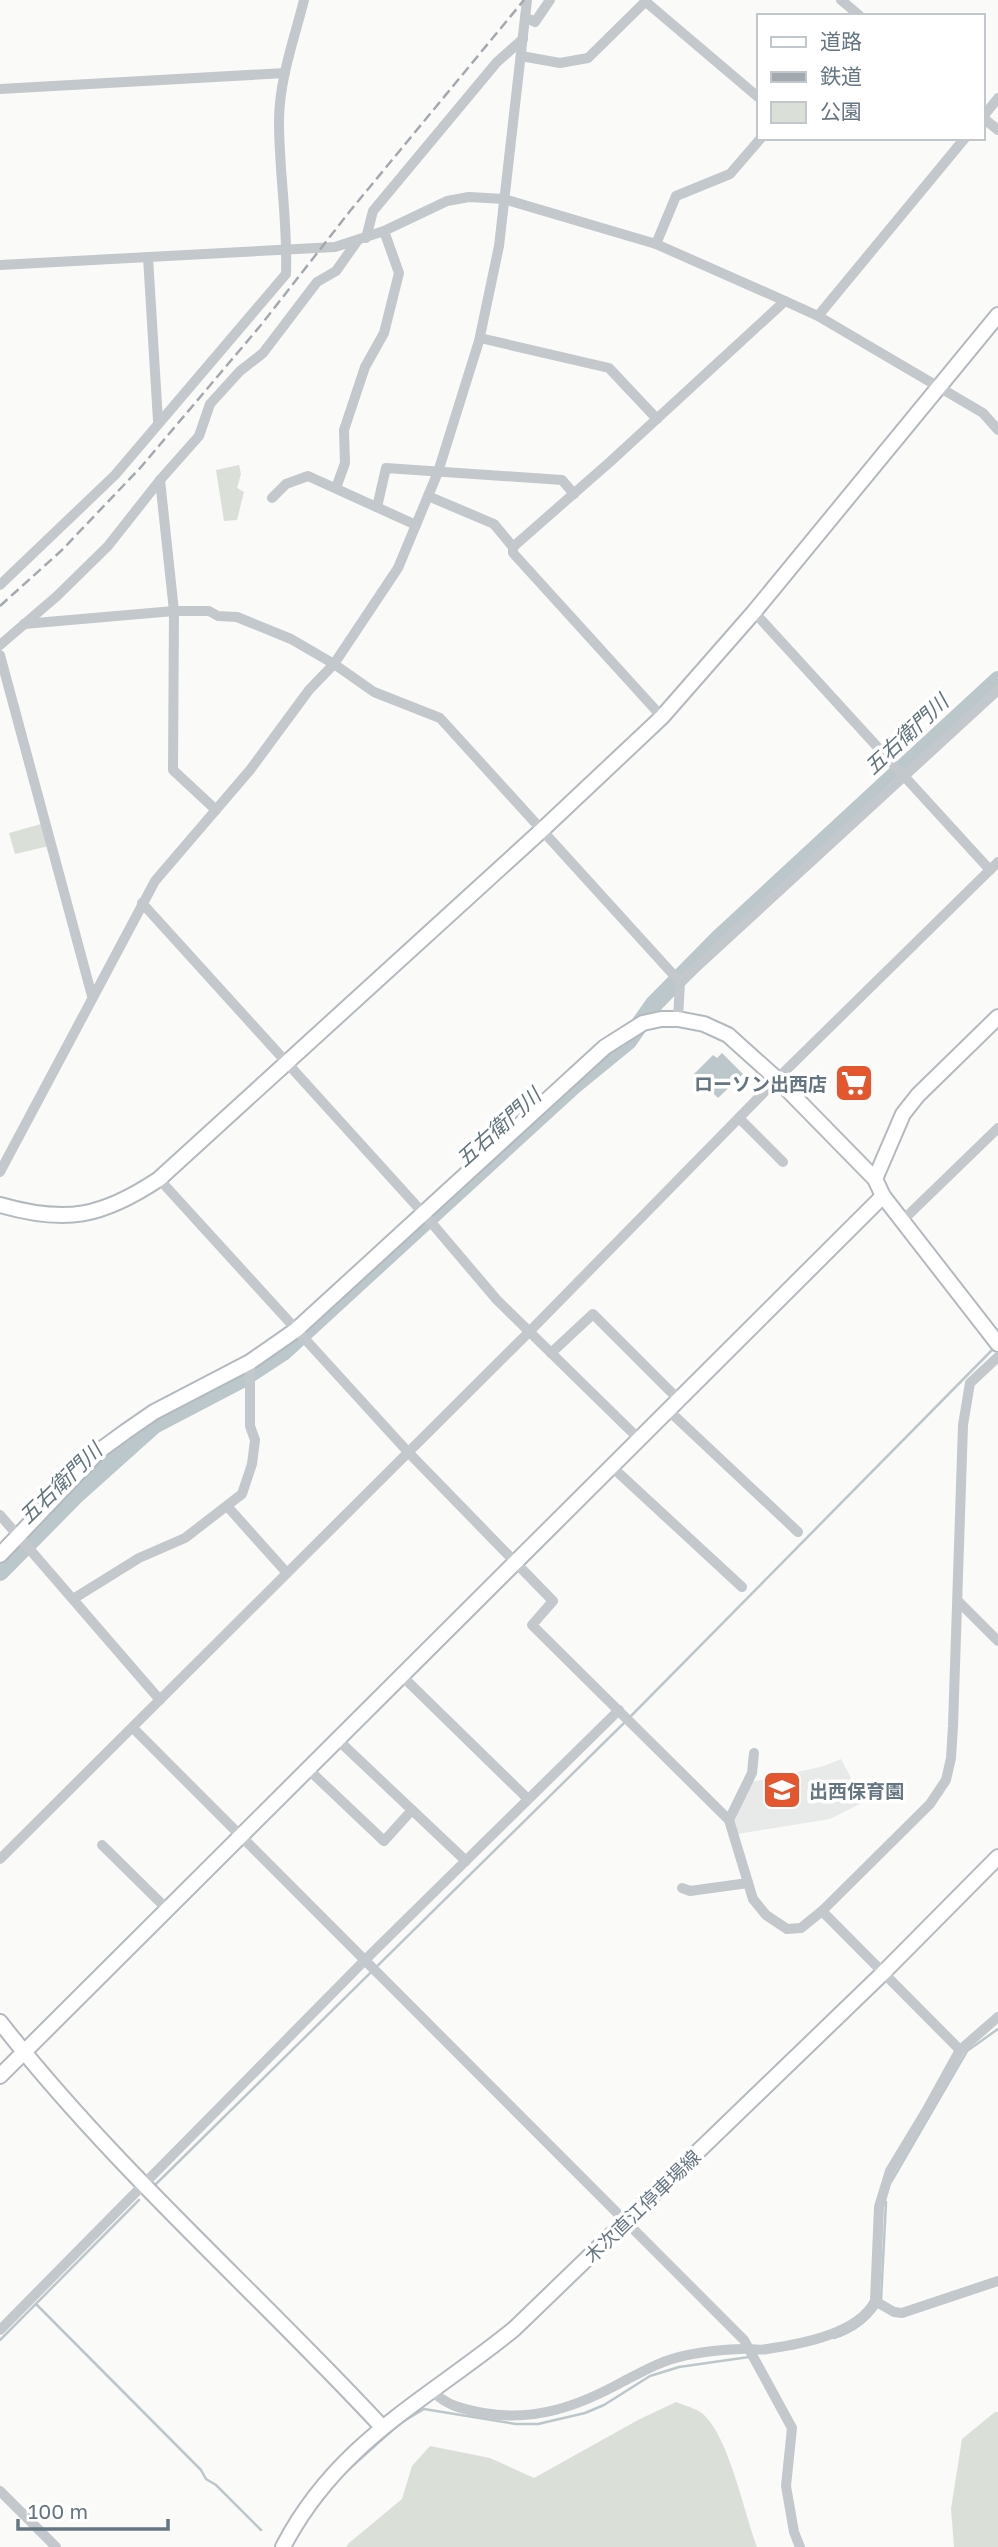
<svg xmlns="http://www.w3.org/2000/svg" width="998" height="2547" font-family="'Golos Text','Noto Sans JP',sans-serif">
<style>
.built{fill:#e8e9e9}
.green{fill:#dadfd7}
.water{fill:#bbc7cb}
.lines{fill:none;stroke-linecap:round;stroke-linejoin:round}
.stream{stroke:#bbc7cb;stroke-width:2.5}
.river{stroke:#bbc7cb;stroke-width:18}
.secondary-casing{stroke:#b3babf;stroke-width:18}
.street{stroke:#c3c8cc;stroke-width:10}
.secondary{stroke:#fff;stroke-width:14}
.rail{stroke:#a2aab0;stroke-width:2.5;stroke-dasharray:10 5;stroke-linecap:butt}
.labels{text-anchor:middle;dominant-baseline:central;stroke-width:7;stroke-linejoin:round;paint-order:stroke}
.poi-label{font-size:19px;font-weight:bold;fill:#657683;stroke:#fff;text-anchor:end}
.street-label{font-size:19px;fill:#657683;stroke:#fff}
.water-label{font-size:21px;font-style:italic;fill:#60757c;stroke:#fff}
</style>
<rect width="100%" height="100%" fill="#fafaf8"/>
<path class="built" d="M841,1759L864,1802L830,1819L737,1834L734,1824L739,1803L751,1782L824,1766Z"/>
<g class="green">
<path d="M239,465L241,474L237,488L244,492L237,520L224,521L216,470Z"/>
<path d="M41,824L49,846L15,854L9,833Z"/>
<path d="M676,2402C686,2406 699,2409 705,2416C730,2441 744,2513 757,2547H346L349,2543L402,2499L412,2466L430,2446L490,2458L534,2478L638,2420Z"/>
<path d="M995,2412H998V2547H954L951,2509L962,2439Z"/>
</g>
<path class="water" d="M722,1053L743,1074L718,1098L694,1074L713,1055L717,1058Z"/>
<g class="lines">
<g class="stream">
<path d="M630,1717L994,1348"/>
<path d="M891,2182L967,2051L998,2029"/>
<path d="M156,2184L625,1722"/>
<path d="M881,2300L886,2202"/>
<path d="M36,2304L201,2470L206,2479L216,2485L261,2530"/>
<path d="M834,2338C853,2332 867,2322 878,2306"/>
<path d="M0,2340L139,2200"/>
<path d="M348,2470L399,2424L424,2409L516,2424H538L585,2413L604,2405L650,2376L679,2367L749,2357"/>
</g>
<path class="river" d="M0,1572L77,1494L154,1425L242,1379L283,1352L573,1086L628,1041L654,1004L719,938L998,680"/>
<g class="secondary-casing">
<g id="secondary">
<path d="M875,1179L903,1114L918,1095L998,1017"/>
<path d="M0,1205C66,1224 102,1217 159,1179L542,830L662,717L754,612L998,315"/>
<path d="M0,1555L99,1451L125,1432L154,1412L250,1362L296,1330L605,1047L643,1023L661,1019H678L704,1024L728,1035L777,1079L875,1179L883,1196L998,1344"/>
<path d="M0,2022C114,2168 256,2291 382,2427"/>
<path d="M0,2076L883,1196"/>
<path d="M283,2547C337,2442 427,2400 514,2329L882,1974L998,1857"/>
</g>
</g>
<g class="street">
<path d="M841,0L860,16"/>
<path d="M646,2L758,97"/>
<path d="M525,17L535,22L550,0"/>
<path d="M521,56L560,63L588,58L647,0"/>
<path d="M0,89L285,73"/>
<path d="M982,117L998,130"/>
<path d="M982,118L998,98"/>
<path d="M366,238L373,211L497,62L523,39"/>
<path d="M656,244L676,196L730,174L761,138"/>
<path d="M148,257L158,421"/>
<path d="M0,265L335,247L384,231L447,201L469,197L504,199L656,244L785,301L818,316L983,413L998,430"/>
<path d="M818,316L965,138"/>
<path d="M480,338L609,368L657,419"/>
<path d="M160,480L174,611L173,770L216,810"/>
<path d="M336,488L345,463L344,430L365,367L384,333L399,273L384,231"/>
<path d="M428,496L494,524L513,547L611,461L785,301"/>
<path d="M272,498L286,484L308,476L416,525"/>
<path d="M377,507L386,468L562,480L574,494"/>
<path d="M513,547V553L662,717"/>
<path d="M0,585L115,475L286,274C288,223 279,172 279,122C279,80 294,40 304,0"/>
<path d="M754,612L990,870"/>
<path d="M24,624L174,611H209L218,616L237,617L291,639L334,664L374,692L440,718L680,982"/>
<path d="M0,645L57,596L108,546L160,480L199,436L210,404L240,371L263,353L317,282L336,271L358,240"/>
<path d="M0,655L92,996"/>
<path d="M142,903L424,1214L497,1300L638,1438"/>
<path d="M678,1019L680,982L998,690"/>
<path d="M739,1118L783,1162"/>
<path d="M0,1172L155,881L250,770L309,690L334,664L398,568L438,472L479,341L499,246L527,0"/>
<path d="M159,1179L408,1452L553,1601L532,1625L729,1820L753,1899L766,1915L787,1929L801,1928L822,1911L930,1804L946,1780L951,1758L953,1726L963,1425L970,1383L998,1357"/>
<path d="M902,1221L998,1128"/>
<path d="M551,1353L593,1314L678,1399"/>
<path d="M667,1409L798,1532"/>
<path d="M611,1466L742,1587"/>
<path d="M227,1506L287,1573"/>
<path d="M0,1515L160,1700"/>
<path d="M73,1599L139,1558L185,1538L242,1494L252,1464L255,1440L250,1426V1362"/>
<path d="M958,1601L998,1641"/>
<path d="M402,1676L528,1799"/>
<path d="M133,1728L744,2340L792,2428L786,2486L794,2532L800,2547"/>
<path d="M338,1740L466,1861"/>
<path d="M309,1770L384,1841L412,1810"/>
<path d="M729,1820L752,1773L754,1753"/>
<path d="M102,1845L168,1910"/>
<path d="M0,1859L530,1331L777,1079L998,862"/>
<path d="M682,1888L690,1891L748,1883"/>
<path d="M822,1911L960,2050"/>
<path d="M875,2301L894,2312L902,2313L998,2281"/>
<path d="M0,2330L366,1959L619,1710"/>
<path d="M431,2390C447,2406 462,2409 483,2413C535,2422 579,2406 624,2381C640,2373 655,2364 672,2359C694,2352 718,2350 741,2349C749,2348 758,2351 767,2349C801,2344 858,2334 875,2301L879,2207L890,2171L928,2108L960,2050L998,2017"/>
<path d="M0,2491L56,2547"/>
</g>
<use href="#secondary" class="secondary"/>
<path class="rail" d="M0,606L62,550L141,467L261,325L350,211L524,0"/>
</g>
<defs>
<g id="supermarket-square" transform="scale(2.0125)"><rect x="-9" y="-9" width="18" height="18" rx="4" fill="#e4572e" stroke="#fff"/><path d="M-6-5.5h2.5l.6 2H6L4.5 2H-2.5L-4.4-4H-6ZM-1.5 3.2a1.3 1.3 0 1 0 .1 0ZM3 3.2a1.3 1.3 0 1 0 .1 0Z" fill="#fff"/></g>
<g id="school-square" transform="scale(2.0125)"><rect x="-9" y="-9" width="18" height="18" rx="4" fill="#e4572e" stroke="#fff"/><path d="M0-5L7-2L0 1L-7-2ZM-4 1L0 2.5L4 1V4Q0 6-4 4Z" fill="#fff"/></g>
</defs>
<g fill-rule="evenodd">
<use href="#supermarket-square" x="854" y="1083"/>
<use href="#school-square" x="782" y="1790"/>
</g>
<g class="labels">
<g class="poi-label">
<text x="827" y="1083">ローソン出西店</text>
<text x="809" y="1790" text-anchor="start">出西保育園</text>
</g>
<g class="street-label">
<text transform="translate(642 2206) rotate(-44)">木次直江停車場線</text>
</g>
<g class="water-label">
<text transform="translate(906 734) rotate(-43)">五右衛門川</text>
<text transform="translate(498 1127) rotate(-42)">五右衛門川</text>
<text transform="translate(60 1483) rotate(-44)">五右衛門川</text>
</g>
</g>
<rect x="757" y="14" width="228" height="126" fill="#ffffff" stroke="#c1c8cd" stroke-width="2"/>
<rect x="771" y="37" width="35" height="10" fill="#ffffff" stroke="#c1c8cd" stroke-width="2"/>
<text x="820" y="49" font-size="21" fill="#657683">道路</text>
<rect x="771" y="72" width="35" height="10" fill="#a2aab0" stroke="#c1c8cd" stroke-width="2"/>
<text x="820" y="84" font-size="21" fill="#657683">鉄道</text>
<rect x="771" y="102" width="35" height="21" fill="#dadfd7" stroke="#c1c8cd" stroke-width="2"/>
<text x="820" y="119" font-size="21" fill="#657683">公園</text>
<path d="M18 2519v10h150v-10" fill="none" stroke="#657683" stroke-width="3.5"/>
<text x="28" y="2519" font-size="21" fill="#657683" stroke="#ffffff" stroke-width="5" paint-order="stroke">100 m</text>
</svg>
